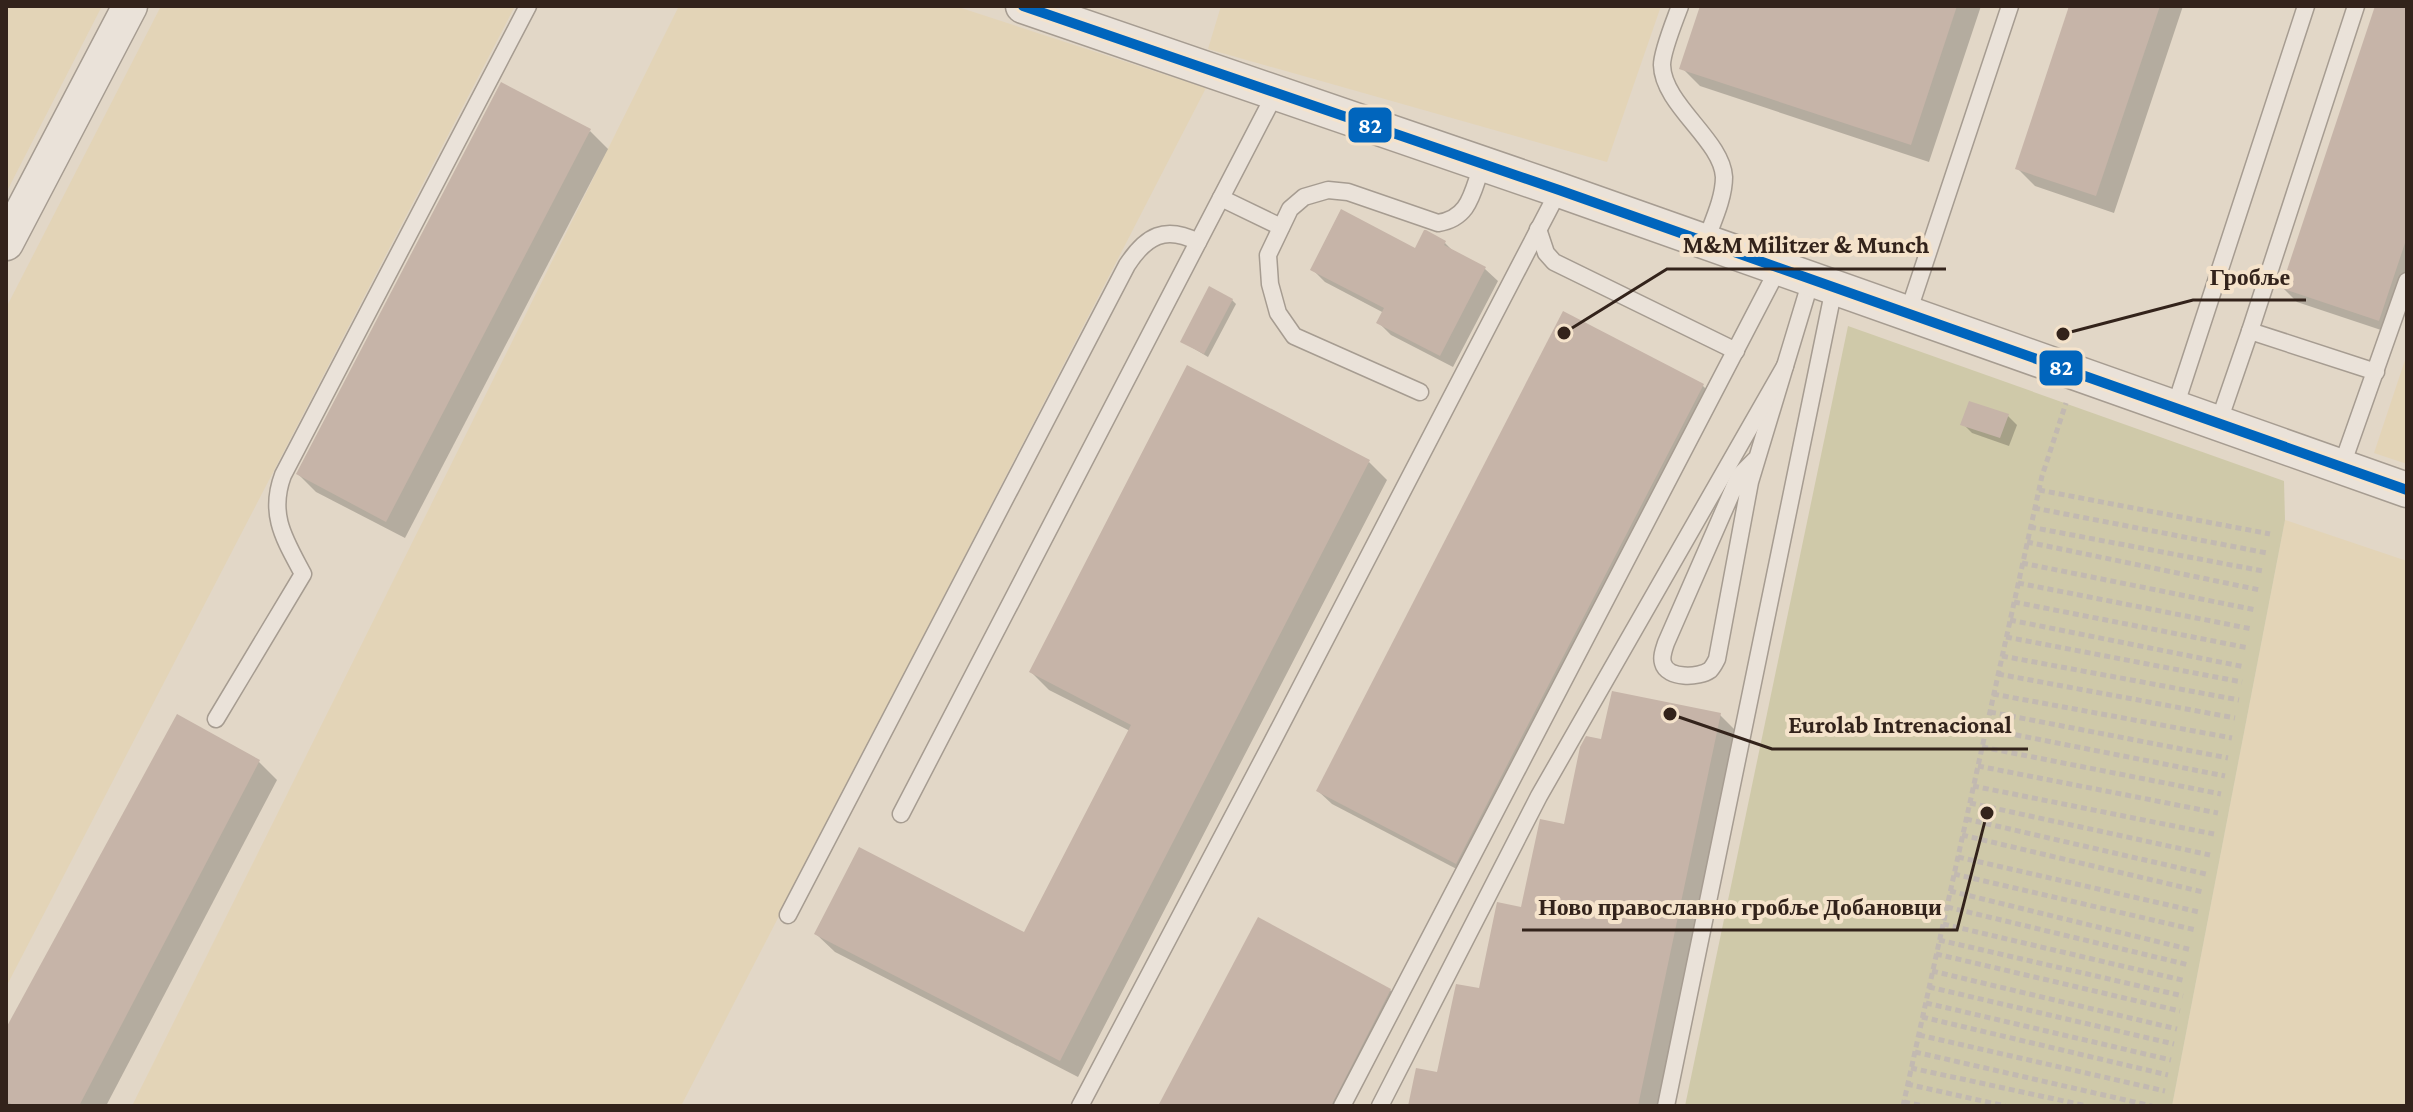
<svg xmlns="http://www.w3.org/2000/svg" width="2413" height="1112" font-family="'Crimson Pro',serif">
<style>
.farmland{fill:#e3d4b7}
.cemetery{fill:#cfc9a9}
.shadow{fill:#0003}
.building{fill:#c6b4a8}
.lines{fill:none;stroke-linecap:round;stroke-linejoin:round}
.lane-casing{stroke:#a69c91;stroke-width:19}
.street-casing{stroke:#a69c91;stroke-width:37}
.path{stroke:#c2b9b1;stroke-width:5;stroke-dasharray:6 4;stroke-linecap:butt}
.lane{stroke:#eae2d9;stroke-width:16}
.street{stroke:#eae2d9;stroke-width:34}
.bus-1-casing{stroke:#f5e3cb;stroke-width:16}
.bus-1{stroke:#0065bd;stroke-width:10}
.leader{fill:none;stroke:#33231b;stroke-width:3}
.callout-dot{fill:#33231b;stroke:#f5e3cb;stroke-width:3}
.callout-label{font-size:24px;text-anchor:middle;font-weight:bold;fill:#33231b;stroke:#f5e3cb;stroke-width:8;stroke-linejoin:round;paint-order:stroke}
.line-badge{stroke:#f5e3cb;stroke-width:3}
.badge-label{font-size:22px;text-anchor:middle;font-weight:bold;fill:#fff}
</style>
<rect width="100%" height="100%" fill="#e2d7c7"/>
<g class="farmland">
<path d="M6,6H102L6,193Z"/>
<path d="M161,6H515L6,987V308Z"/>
<path d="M679,6H955L1206,88L681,1106H132Z"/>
<path d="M1221,6H1661L1607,162L1208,49Z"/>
<path d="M2407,354V464L2374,453Z"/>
<path d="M2285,520L2407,561V1106H2172Z"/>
</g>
<path class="cemetery" d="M1848,326L2284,481L2285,520L2172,1106H1685Z"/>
<g class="shadow">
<path d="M1703,6H1981L1929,162L1700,86L1682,68Z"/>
<path d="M2071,6H2183L2114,213L2035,186L2017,168Z"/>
<path d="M2377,6H2407V291L2393,334L2297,302L2283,288Z"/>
<path d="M590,131L608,149L405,538L316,492L298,474Z"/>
<path d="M1445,243L1455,253L1485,269L1498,281L1453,367L1391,335L1379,323L1384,313L1325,282L1312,269L1416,251Z"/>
<path d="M1232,300L1236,304L1208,357L1183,342Z"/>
<path d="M1702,385L1716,399L1470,876L1332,804L1318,791Z"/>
<path d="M2008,416L2017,425L2009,446L1972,433L1963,424Z"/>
<path d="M1369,462L1387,480L1078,1077L835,952L816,934L1025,935L1130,731L1049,690L1031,672Z"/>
<path d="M1720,715L1738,733L1660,1106H1410L1439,1075L1565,827L1603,742Z"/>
<path d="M178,716L259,762L277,780L106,1106H6V1032Z"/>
<path d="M1390,990L1403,1004L1350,1106H1160Z"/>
</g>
<g class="building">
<path d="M1700,6H1957L1911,145L1679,69Z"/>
<path d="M2069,6H2160L2096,196L2015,169Z"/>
<path d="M2375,6H2407V237L2379,321L2281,288Z"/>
<path d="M501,82L591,129L386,522L296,474Z"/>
<path d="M1341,209L1415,248L1424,230H1426L1446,241L1444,245L1486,267L1440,356L1376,323L1384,308L1310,270Z"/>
<path d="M1209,286L1233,299L1204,354L1180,342Z"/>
<path d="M1563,311L1704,384L1456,864L1316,791Z"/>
<path d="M1187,365L1370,460L1060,1061L814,934L859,847L1024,932L1131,725L1029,672Z"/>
<path d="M1969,401L2009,414L2000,438L1960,425Z"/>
<path d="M1612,691L1721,713L1638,1106H1408L1416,1068L1437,1072L1456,984L1479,988L1497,902L1521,907L1540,819L1564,824L1580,747L1586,736L1601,739Z"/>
<path d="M177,714L260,760L79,1106H15L6,1101V1028Z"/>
<path d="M1258,917L1391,989L1331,1106H1158Z"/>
</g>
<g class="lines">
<g class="lane-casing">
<g id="lane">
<path d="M1680,6C1675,20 1662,51 1662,65C1663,105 1722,140 1724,177C1724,199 1712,223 1705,243"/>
<path d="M1221,198L1281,227"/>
<path d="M1538,229L1546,253L1554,262L1736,351"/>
<path d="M1908,313L2010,6"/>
<path d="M2250,331L2376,372"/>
<path d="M1420,392L1294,336L1278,313L1270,284L1268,255L1290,209L1304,197L1328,190L1348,192L1438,223C1471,218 1472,191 1483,163"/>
<path d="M2175,407L2306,6"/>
<path d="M2218,424L2250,331L2356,6"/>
<path d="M1756,459L1739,476L1666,643C1664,649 1661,657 1663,663C1667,679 1699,678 1710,670C1713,667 1715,663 1717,659L1750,482L1811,280"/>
<path d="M2341,468L2407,281"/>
<path d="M216,719L303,574C285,540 268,515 283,475L528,6"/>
<path d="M901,814L1276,92"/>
<path d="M788,915L1127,265C1146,236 1165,225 1198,242"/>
<path d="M1080,1106L1270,746L1559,190"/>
<path d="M1342,1106L1778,269"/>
<path d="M1380,1106L1539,796L1785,366"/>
<path d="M1666,1106L1834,288"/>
</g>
</g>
<g class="street-casing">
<g id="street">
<path d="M1023,6L1559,190L2407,490"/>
<path d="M6,243L130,6"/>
</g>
</g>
<g class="path">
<path d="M2039,490L2270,534"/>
<path d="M2034,508L2267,553"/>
<path d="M2030,527L2263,571"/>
<path d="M2027,542L2260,590"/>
<path d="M2022,563L2256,610"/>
<path d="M2018,583L2252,629"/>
<path d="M2014,602L2249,648"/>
<path d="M2010,620L2245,667"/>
<path d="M2006,637L2242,682"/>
<path d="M2002,656L2239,700"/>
<path d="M1998,674L2235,718"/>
<path d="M1993,694L2232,738"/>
<path d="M1990,712L2228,758"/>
<path d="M1986,729L2225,776"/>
<path d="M1982,747L2221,794"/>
<path d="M1978,766L2218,813"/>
<path d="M1973,786L2214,834"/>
<path d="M1970,803L2210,855"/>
<path d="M1966,819L2206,874"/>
<path d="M1962,835L2203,892"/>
<path d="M1958,857L2199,912"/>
<path d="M1954,874L2196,930"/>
<path d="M1950,891L2192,950"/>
<path d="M1947,907L2189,965"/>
<path d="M1943,924L2186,981"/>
<path d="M1939,940L2183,996"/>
<path d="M1936,954L2180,1011"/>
<path d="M1932,971L2177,1029"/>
<path d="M1929,987L2174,1044"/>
<path d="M1926,1003L2171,1060"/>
<path d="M1922,1017L2168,1075"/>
<path d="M1919,1035L2165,1091"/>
<path d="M1915,1052L2152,1106"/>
<path d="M1911,1068L2087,1106"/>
<path d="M1907,1084L2005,1106"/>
<path d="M1904,1102L1924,1106"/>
<path d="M1903,1106L2042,476L2066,403"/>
</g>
<use href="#lane" class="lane"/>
<use href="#street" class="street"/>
<g class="bus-1-casing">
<path id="bus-1" d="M1023,6L1559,190L2407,490"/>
</g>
<use href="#bus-1" class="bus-1"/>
</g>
<path class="leader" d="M1564 333L1667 269H1946M2063 334L2193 300H2306M1670 714L1772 749H2028M1987 813L1957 930H1522"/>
<g class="callout-dot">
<circle cx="1564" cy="333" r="8"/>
<circle cx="2063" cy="334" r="8"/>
<circle cx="1670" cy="714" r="8"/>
<circle cx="1987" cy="813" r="8"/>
</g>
<g class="callout-label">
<text x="1806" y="253">M&amp;M Militzer &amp; Munch</text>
<text x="2250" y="285">Гробље</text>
<text x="1900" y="733">Eurolab Intrenacional</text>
<text x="1740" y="915">Ново православно гробље Добановци</text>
</g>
<g class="line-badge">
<rect x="1347" y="106" width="46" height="38" rx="8" fill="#0065bd"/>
<rect x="2038" y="349" width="46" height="38" rx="8" fill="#0065bd"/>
</g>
<g class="badge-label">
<text x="1370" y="133">82</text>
<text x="2061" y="375">82</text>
</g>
<rect width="2413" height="1112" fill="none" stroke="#33231b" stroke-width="16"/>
</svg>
